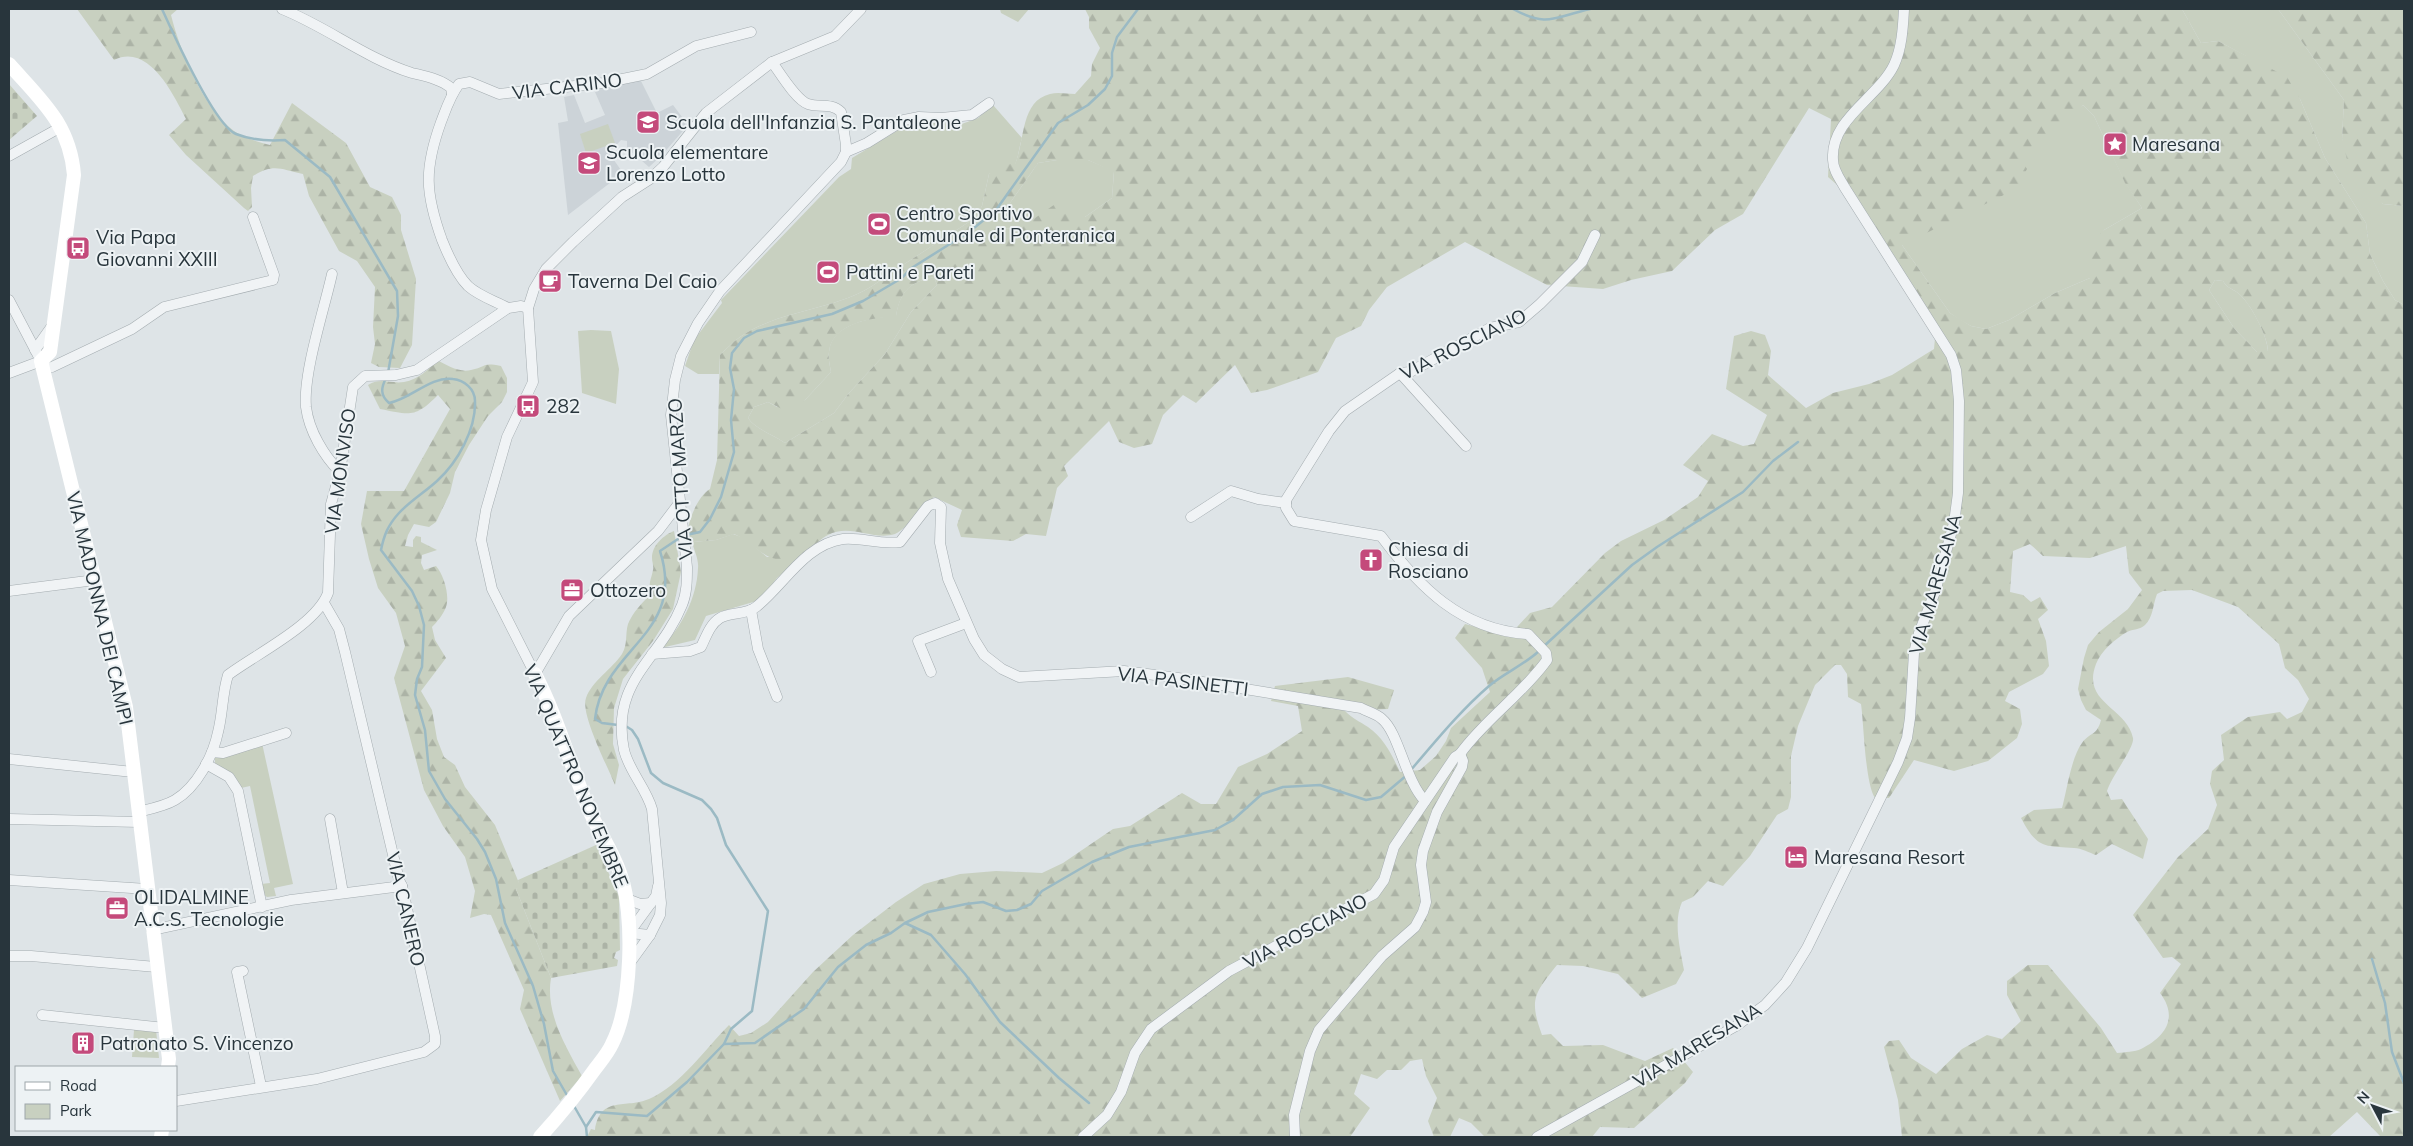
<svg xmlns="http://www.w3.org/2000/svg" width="2413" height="1146" font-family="Mulish,sans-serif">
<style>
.built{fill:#ccd3d8}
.green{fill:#c8d0c0}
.forest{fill:url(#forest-firs);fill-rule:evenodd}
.cemetery{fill:url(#cemetery-stones)}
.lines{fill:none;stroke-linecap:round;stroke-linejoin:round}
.stream{stroke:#9bbac4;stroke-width:2.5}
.street-casing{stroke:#a4acb0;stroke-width:11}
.street{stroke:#f0f3f5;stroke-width:10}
.secondary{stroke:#fff;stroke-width:14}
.labels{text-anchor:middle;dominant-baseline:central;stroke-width:4;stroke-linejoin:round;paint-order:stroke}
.street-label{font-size:19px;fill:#28353c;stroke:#edf2f4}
.poi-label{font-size:19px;fill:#28353c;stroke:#edf2f4;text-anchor:start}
</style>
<defs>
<pattern id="forest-firs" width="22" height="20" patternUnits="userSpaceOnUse" patternTransform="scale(1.25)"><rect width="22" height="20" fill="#c8d0c0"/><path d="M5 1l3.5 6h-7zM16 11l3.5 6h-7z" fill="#acb3a6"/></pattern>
<pattern id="cemetery-stones" width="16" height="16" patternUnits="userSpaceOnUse" patternTransform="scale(1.25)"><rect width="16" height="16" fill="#c8d0c0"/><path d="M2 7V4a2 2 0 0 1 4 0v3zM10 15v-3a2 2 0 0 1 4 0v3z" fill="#acb3a6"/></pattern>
</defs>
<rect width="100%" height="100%" fill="#dee4e7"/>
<path class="built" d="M640,79L657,113L673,105L688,125L661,156L649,167L627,148V141L621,140L609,153L623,173L568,215L558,123L568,121L564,97L574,95L585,123L605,115L595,92L598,89Z"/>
<g class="green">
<path d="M1000,9H1029L1018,22L1001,13Z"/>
<path d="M2182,9H2278L2344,100L2342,139L2383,204L2404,206V305L2395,300L2383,281L2370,254L2366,223L2325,158L2300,99L2246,56L2218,41L2201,43Z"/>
<path d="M993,105L1022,138C1019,147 1019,155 1015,165L989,174L982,206L975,218L886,276C844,312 785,306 740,337C733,342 726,349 720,355L719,374H698L685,366L694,340L722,303L721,300L839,177L851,169L852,158L915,120L959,125L978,118Z"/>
<path d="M2083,105L2094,116L2125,182L2142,208L2104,230L2090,278L2055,293L2009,320L1986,329L1971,326L1960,320L1950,313L1902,245L1854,130L2070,115Z"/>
<path d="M608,124L615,143L586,153L580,134Z"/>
<path d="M1057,160H1088L1114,171L1112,198L1085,217L1004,229L1010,203L1038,163Z"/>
<path d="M934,277L937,285L911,312L885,354L849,393L834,413L785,443C773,434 756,430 748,418L754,407L768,402L777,407L805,400L831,372C830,366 828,359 829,352C831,323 873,317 896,316C900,291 910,282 934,277Z"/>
<path d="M2215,280L2223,281C2227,288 2231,288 2238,293C2250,302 2268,336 2268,352H2257L2234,328L2209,290Z"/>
<path d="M591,330L611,331L619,369L616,404L582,393L578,331Z"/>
<path d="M733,534L744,538L767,557L803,556L777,578L760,600L706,616L695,640L661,648C681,628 697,598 698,568C699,560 694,550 692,542L716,540Z"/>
<path d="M262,743L293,884L274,888L276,896L267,897L263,894L261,884L270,883L250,786L241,788C236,774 227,771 215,765V758L219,756Z"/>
<path d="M134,1030H156L159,1058L132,1057Z"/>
</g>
<g class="forest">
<path d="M77,9H178L171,15C180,51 203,108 234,131C244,138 258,142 270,145L292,103L346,143L370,187L392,197L401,215V230L416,279L412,345L400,368L379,367L371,363L375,344L373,327L375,287L357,261L339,251L309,196L303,174C280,169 274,163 253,176L251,188L252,207L248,211L244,208L186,155L169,135L186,119C173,94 149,43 114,60Z"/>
<path d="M1085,9H2182L2201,43L2218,41L2287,77L2300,99L2325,158L2366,223L2370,254L2383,281L2395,300L2404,305V1137H2381L2357,1112L2329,1137H1902L1898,1100L1884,1047L1889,1041L1899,1040L1911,1058L1936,1074L1962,1049L1987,1035L2002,1039L2021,1021L2007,995V981L2028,965H2048L2101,1028L2117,1053C2125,1052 2135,1052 2141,1049C2165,1037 2179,1018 2160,993L2181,964L2172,957L2163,958L2133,915L2178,857L2208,829L2217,805L2210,784L2212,771L2224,760L2221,735L2248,717L2280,712L2287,719L2302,712L2309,699L2298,680L2285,668L2279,644L2238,607L2192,590L2163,591L2157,594C2153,604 2153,618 2145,625C2140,630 2133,629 2127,632C2115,639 2101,651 2096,664C2081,703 2127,707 2133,738C2135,747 2111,777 2107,791L2111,800L2122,799L2148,839L2143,859L2112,844L2096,855C2090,853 2081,848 2074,848C2043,846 2037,848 2021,818L2034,810L2062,808C2067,790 2071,758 2082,743C2090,732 2097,736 2101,720L2086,710L2081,700L2078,689L2084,658L2088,645L2099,632L2128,609L2142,590L2129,573L2126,546L2090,558L2043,556L2030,544L2013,551L2010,592L2023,595L2031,602L2040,597L2048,610L2038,619L2046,641L2049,666L2043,674L2009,692L2005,701L2020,709L2022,724L2017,738L1988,761L1954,771L1914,760L1889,798H1875C1865,783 1864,725 1861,704L1848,697L1847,674L1841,665H1835L1815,685L1798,726L1791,756V797L1788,809L1777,815L1750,856L1723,886L1708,881L1693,897L1682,902C1673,921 1680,949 1684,970L1676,984L1642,998L1618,974L1583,966L1557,965C1534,994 1529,999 1542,1035L1551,1034L1563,1046L1603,1045L1645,1061L1673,1048L1693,1072L1685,1083L1634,1128L1600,1127L1592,1137H1485L1471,1123L1459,1118L1450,1137H1434L1428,1121L1437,1098L1426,1076L1422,1059L1410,1061L1401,1070H1387L1377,1079L1361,1074L1354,1094L1370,1108L1350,1137H587L591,1129L595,1130C600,1095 626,1109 649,1099C681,1085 705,1049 729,1025L739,1036L751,1033L768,1022L813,972L853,935L896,902L924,884L960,874L996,871L1042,873L1063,863L1113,829L1130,826L1182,793L1201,804H1216L1238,767L1267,754L1302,731L1298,706L1271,701L1275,686L1348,677L1394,690L1388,709L1345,711C1353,719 1359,721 1368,727C1384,738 1392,755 1400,772L1420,770L1436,756L1446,741L1451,728L1490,692L1482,668L1455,638L1465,624L1512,636L1517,627L1530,613L1552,607L1605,553L1621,541L1664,520L1698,497L1708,481L1683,465L1712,434L1743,446L1754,444L1767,415L1726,389L1734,336L1751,331L1765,335L1771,351L1768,375L1806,408L1833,393L1869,384L1892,375L1934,349L1935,338L1905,290L1843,190L1828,177L1831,119L1809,108L1743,214L1715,230L1672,271L1631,280L1603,289L1547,285L1465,242L1387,287L1369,310L1361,326L1336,338L1318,372L1267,390L1251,393L1235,365L1196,403L1183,395L1163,415L1152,444L1134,448L1119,442L1109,421L1064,466L1068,476L1057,488L1046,536L1026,534L1013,541L961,537L957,525L962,510L934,497C925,505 905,530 895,534C873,541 850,523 828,535C813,543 805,559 787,560C764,562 753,542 734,534L716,540L692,542C690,539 688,535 688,531C689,518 699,495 710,489L717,460L720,355C726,349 733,342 740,337C785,306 844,312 886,276L975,218L982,206L989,174L1003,164H1015C1025,142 1020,101 1050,94C1058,92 1067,94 1075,94L1091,76L1092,64L1100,48L1089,28V17ZM2083,105L2094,116L2125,183L2142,208L2104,230L2084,251L2090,278L2055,293L2009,320L1986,329L1971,326L1950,313L1902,245L2016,189L2027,169L2018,154L2053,135ZM1057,160H1088L1114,172L1112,198L1085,217L1061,200L1025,225L1005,229L1010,203L1038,163ZM934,277L937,285L911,312L885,354L849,393L834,413L785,443C773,434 756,430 748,418L754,407L768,402L788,412L805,400L831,372C830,366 828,359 829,352C832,323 873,317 896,317C900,291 910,282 934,277ZM2215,280L2223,281C2227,288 2231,288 2238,293C2250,302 2268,337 2268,351L2257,352L2234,328L2209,290Z"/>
<path d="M2278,9H2404V206L2383,204L2349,168L2342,139L2344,100Z"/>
<path d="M437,360C447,365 459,373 471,370C487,367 481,362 501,366L507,378V392L502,402L488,416L469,445L455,472L450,493L436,522L429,527L414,524L408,535L405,546L413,547V540L416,536L421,537V542L437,550L422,555L421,563L424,570L436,566C444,575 450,596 446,607C443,615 437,622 432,627L435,640L446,658L421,691L432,710L437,739L444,757L455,765L465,787L495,825L519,883V888L516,889L551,978C545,1013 566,1047 582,1076L560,1101L520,1009L524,990L491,915L484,914L470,918L475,891L465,857L443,826L424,790L394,678L405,646L396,613L378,588L369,559L361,524L367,491H404L450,409L438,395C415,418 411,415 380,409L368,385C381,377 390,384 404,382C419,379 427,371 437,360Z"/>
<path d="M674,531L681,572L673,609L653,641L623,679L614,708L613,744L619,765L615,785C608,767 580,714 586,698C592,681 612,669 622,654C628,644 625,634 628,624C633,612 642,603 651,594C648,583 651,580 653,570C654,566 652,562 652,558C652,545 664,535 674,531Z"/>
</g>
<g class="cemetery">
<path d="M9,84L37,116L9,140Z"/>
<path d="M596,845L619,896L620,950L616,952L614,958L618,960L617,966L551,978L516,889L519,887L518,880Z"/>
</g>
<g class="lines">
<g class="stream">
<path d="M162,9C173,33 214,125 236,134C251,140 270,141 285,140L330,177L397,291L398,316L388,373"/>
<path d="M1513,9C1548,28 1554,17 1590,9"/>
<path d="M386,378C381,388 380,395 389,403C411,399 430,376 453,379C464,380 475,389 475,401C476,429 458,462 437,481C425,492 410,501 399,513C388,525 384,535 381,550L412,591L419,606L424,625L422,667L417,679L415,695L425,730L429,771L445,799L477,839L485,852L496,879L505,923L533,986L544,1024L553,1071L568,1097"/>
<path d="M686,535L700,532L710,519L721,497L734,452L731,420L734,389L730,368L732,353L744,338L757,331L832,314L863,301L902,278L910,269L969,232L996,210L1058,123L1088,105L1105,89L1112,76V53L1117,37L1138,9"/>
<path d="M1543,647L1632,565L1657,547L1743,492L1773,461L1798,442"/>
<path d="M618,725L602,723L595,719C603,647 687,635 660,551L681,537"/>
<path d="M1410,771C1435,742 1460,711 1489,686C1504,673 1524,665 1539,651"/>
<path d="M905,923L928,912L966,904L983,902L1006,911L1017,910L1031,904L1042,891L1092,862L1129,847L1215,830L1233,820L1262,794L1283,787L1320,785L1366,800L1381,797L1407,775"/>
<path d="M2372,959L2385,1003L2392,1052L2404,1083"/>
<path d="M724,1044L755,1043L804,1009L838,967L866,945L891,933L905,923L931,935L965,974L1000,1022L1059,1078L1089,1103"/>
<path d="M574,1106L586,1127"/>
<path d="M587,1137L586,1127L596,1112L647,1116L687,1082L724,1044L731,1029L752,1011L768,911L726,845L717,818L711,809L702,800L663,783L651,773L638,739L632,730L624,725"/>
</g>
<g class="street-casing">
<g id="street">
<path d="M282,9C327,27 365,58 412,73C424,76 441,79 451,88L452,94"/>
<path d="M846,152L867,143L904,120L919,117L941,118L972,115L989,103"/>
<path d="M9,156L61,127"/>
<path d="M332,274C324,310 303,373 306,407C309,431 324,456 340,472"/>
<path d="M9,300L41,361L9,373"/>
<path d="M508,308C495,301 479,296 468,286C456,274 448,255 442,240C425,193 424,169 441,122C446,109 450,96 459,84L470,82L499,94L603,83L647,74L696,46L751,32"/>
<path d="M35,350L52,326"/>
<path d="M43,369L52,367L132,329L164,307L273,280L274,275L253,217"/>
<path d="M1400,373L1466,446"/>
<path d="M680,502L658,531L569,616L535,674L492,589L481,540L486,510L507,437L533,382L528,308L534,289L546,269L573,242L622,197L650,179L663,167L706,113L772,62L835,36L861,9"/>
<path d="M1191,517L1231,491L1258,499L1286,503"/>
<path d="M9,591L95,580"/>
<path d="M751,610L758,649L777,697"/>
<path d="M652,654L690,651L701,647C706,637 710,624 720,618C730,612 746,615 756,607C783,586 805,544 843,539C861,537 880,545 900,542L928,506L935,503L941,507L940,543L948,579L974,639L984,655L1002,669L1019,677L1124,671L1178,678L1361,708C1368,712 1377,714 1382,719C1399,733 1405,780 1425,801"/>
<path d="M931,672L918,641L966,623"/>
<path d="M212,752L223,753L286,733"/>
<path d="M9,759L133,772"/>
<path d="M206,764L229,777L238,791L262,907"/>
<path d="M138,812C150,809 165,806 175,800C197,787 213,756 218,732C223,713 222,694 228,675C256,654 316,625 328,593L331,504L340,472L353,387L365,376L396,375L417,370L508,308L521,306L528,308"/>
<path d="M9,819L139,822"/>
<path d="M330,819L343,893"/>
<path d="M9,880L147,889"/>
<path d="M627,899L640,904L651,903"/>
<path d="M152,930L291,900L402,886"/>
<path d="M650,935L629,933L656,896L658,886"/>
<path d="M9,956H31L156,967"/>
<path d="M629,964L650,935L660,915L661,903L652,809C646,788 629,771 624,750C610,681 660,660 682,605C687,593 687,580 687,567L671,415L675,380L681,356L698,323L720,291L841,162L846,152V145L841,112C831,102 819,108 808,104C796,100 780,73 772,62"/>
<path d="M243,971L237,972L261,1086"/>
<path d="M42,1015L165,1028"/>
<path d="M176,1101L317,1079L424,1052L435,1044V1036L402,886L399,880L345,652L339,629L324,603"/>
<path d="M1083,1137L1107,1115L1121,1092L1135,1053L1151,1029L1229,971L1374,894L1384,880L1394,847L1455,757L1460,754C1485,719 1522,695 1547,660L1546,653L1528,634C1461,630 1419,587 1381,536L1294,521L1286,508V500L1329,431L1345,411L1400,373L1410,372L1490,328L1519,322L1540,304L1582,262L1595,235"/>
<path d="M1295,1137L1294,1115L1310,1051L1319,1030L1382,956L1415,927L1423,912L1426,902L1421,865L1423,851L1437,812L1462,767L1463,761L1460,754"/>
<path d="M1537,1137L1736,1026L1765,1005L1786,982L1807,948L1898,762L1907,738L1910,718L1914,653L1919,633L1935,592L1954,523L1958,493L1959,401L1956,370L1951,355L1845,188C1840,179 1833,170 1833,160C1830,119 1878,98 1894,65C1902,48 1903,27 1904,9"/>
</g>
</g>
<use href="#street" class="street"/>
<g class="secondary">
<path d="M9,64C41,100 70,124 74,175L50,352L41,361L126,707L169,1059L168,1067"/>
<path d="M535,674C557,716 569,761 587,805C596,828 612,849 620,873C635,914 632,1005 612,1044C608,1053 601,1061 595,1069C578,1093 560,1115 540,1137"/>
<path d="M161,1137L162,1130"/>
</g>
</g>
<defs>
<g id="school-square" transform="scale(1.25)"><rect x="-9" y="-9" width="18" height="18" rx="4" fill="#c44a7b" stroke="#edf2f4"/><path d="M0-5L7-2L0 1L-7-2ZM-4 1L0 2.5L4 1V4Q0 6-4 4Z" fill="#fff"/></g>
<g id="sight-square" transform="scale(1.25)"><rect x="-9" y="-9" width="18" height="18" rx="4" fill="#c44a7b" stroke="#edf2f4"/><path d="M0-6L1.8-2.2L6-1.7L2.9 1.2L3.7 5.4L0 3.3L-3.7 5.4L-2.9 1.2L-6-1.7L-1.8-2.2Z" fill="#fff"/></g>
<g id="stadium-square" transform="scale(1.25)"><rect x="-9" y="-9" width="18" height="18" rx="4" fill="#c44a7b" stroke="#edf2f4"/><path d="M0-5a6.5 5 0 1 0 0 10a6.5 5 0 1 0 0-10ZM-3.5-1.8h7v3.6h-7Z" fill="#fff"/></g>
<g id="bus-square" transform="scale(1.25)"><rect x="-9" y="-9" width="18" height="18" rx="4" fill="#c44a7b" stroke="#edf2f4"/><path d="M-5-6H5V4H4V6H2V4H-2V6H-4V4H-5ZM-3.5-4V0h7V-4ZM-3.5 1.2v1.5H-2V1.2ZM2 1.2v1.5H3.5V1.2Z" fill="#fff"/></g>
<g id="cafe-square" transform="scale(1.25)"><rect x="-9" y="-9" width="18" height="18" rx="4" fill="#c44a7b" stroke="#edf2f4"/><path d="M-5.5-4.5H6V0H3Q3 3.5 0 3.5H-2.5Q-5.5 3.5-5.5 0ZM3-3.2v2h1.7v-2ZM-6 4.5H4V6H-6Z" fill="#fff"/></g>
<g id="church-square" transform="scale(1.25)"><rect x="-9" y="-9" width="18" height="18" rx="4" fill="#c44a7b" stroke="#edf2f4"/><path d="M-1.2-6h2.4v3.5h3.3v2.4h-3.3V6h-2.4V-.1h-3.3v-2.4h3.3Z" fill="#fff"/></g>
<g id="office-square" transform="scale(1.25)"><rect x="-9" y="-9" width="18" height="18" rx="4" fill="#c44a7b" stroke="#edf2f4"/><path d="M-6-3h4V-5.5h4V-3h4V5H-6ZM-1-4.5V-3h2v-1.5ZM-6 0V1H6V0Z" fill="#fff"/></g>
<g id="hotel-square" transform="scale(1.25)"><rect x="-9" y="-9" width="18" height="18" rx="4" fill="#c44a7b" stroke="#edf2f4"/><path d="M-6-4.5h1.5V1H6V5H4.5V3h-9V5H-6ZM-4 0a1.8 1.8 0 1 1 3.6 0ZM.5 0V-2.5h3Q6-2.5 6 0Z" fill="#fff"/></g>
<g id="building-square" transform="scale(1.25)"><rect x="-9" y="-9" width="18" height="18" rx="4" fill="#c44a7b" stroke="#edf2f4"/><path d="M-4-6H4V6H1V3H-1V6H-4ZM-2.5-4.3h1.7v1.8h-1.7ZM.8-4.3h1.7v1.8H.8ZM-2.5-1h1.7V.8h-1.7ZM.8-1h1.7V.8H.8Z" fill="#fff"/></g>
</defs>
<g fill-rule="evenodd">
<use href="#school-square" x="648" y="122"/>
<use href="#sight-square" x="2115" y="144"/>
<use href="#school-square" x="589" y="163"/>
<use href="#stadium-square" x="879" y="224"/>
<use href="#bus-square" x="78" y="248"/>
<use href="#stadium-square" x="828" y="272"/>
<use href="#cafe-square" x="550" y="281"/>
<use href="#bus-square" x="528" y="406"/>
<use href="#church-square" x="1371" y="560"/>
<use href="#office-square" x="572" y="590"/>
<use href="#hotel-square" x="1796" y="857"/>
<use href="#office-square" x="117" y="908"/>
<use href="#building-square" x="83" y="1043"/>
</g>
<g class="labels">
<g class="street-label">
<text transform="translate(567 86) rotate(-7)">VIA CARINO</text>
<text transform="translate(1463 344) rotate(-26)">VIA ROSCIANO</text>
<text transform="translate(340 471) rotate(-82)">VIA MONVISO</text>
<text transform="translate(680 479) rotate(-94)">VIA OTTO MARZO</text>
<text transform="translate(1935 584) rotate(-74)">VIA MARESANA</text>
<text transform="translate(100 608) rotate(77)">VIA MADONNA DEI CAMPI</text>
<text transform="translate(1183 681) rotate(7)">VIA PASINETTI</text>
<text transform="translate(576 776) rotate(67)">VIA QUATTRO NOVEMBRE</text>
<text transform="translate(406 909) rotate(77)">VIA CANERO</text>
<text transform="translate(1305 931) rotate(-28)">VIA ROSCIANO</text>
<text transform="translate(1697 1045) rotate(-31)">VIA MARESANA</text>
</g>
<g class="poi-label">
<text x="666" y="122">Scuola dell'Infanzia S. Pantaleone</text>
<text x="2132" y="144">Maresana</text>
<text x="606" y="152">Scuola elementare<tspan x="606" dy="22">Lorenzo Lotto</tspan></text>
<text x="896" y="213">Centro Sportivo<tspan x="896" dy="22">Comunale di Ponteranica</tspan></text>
<text x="96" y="237">Via Papa<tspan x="96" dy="22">Giovanni XXIII</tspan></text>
<text x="846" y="272">Pattini e Pareti</text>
<text x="568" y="281">Taverna Del Caio</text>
<text x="546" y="406">282</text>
<text x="1388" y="549">Chiesa di<tspan x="1388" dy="22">Rosciano</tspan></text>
<text x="590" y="590">Ottozero</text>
<text x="1814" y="857">Maresana Resort</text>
<text x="134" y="897">OLIDALMINE<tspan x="134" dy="22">A.C.S. Tecnologie</tspan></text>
<text x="100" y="1043">Patronato S. Vincenzo</text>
</g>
</g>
<rect width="2413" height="1146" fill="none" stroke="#28353c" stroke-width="20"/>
<rect x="15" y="1066" width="162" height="65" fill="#edf2f4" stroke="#9ea6aa"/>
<rect x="25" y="1082" width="25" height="8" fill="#ffffff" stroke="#9ea6aa"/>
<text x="60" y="1091" font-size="15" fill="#28353c">Road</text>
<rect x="25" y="1104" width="25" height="15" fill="#c8d0c0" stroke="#9ea6aa"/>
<text x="60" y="1116" font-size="15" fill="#28353c">Park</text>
<g transform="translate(2373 1106) rotate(311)" stroke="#edf2f4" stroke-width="4" paint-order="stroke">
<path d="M0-4L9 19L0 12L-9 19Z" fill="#28353c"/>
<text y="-8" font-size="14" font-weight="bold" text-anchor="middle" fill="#28353c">N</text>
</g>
</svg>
